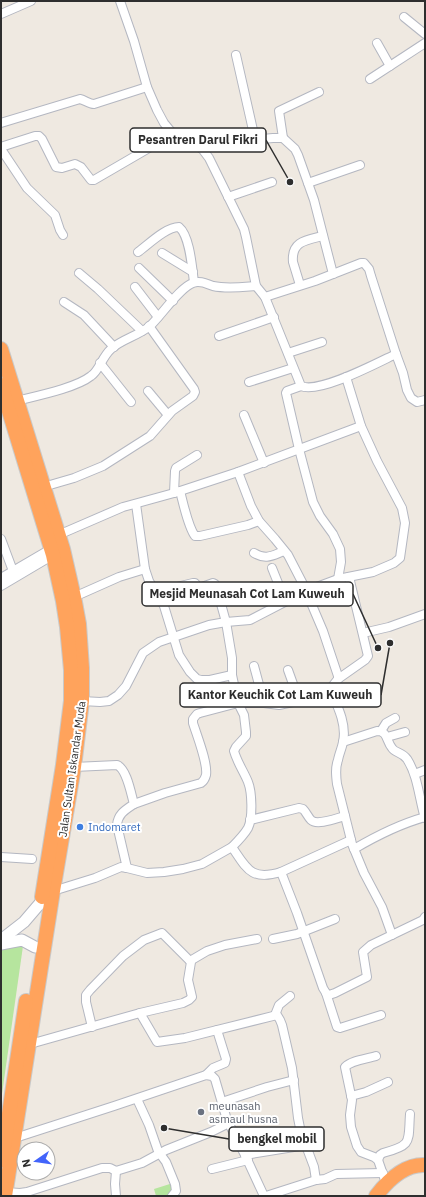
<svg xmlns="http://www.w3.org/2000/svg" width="426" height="1197" font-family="'IBM Plex Sans',sans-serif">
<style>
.green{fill:#b6e59e}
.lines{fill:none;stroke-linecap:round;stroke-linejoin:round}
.street-casing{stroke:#b4b7c1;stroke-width:10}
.secondary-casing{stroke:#b4b7c1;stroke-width:13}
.highway-casing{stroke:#c9c9c9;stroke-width:16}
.street{stroke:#fff;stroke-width:8}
.secondary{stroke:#fff;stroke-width:11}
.highway{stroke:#ffa35c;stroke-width:14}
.shop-dot{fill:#3f7fe0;stroke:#fff;stroke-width:1.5}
.worship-dot{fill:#6b7280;stroke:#fff;stroke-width:1.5}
.labels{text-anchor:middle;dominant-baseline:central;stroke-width:4;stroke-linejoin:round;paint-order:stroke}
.street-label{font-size:11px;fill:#2e2e2e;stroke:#fff}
.shop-label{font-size:11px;fill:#366cbe;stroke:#fff;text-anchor:start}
.worship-label{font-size:11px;fill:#5b616d;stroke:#fff;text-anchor:start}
.leader{fill:none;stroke:#2e2e2e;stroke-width:1.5}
.callout-dot{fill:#2e2e2e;stroke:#fff;stroke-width:1.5}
.callout{fill:#fff;stroke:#2e2e2e;stroke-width:1.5}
.callout-label{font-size:12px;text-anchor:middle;font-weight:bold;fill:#2e2e2e}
</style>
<rect width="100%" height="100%" fill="#efe9e1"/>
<g class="green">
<path d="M8,946H23L1,1101V950Z"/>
<path d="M173,1183C173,1197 167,1196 156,1196L154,1189Z"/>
</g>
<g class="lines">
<g class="street-casing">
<g id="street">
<path d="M120,1L134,41L147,87L157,110L164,123L173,134L196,145L273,138H283L295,149L298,155L314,200L333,274"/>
<path d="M1,14L31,1"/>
<path d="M404,17L425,34"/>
<path d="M377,43L390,66"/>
<path d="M236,55L255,139"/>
<path d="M370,79L425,43"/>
<path d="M1,123L80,99C85,100 89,104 94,104L147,87"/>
<path d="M283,138L279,111L319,92"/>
<path d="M196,145L203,150L209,158L244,229L246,237L256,286L265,297L301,386C319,394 377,363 396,354"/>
<path d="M1,147L35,136H39L42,139L56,167L62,168L75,164L81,167L91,180H94L173,134"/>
<path d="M1,149L27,188L55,215L60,230L63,235"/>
<path d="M308,183L360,165"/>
<path d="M228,197L272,182"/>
<path d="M138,252C149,244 166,227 179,227C190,236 192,268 194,282"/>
<path d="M162,253L193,272"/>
<path d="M139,268L173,301"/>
<path d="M79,273L98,289L142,331"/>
<path d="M300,285L293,262C291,241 307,240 323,236"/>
<path d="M135,287L158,317"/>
<path d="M265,297L315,281L361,263H364L369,269L371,276L396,354L403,373L407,390L411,398L417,402L425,400"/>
<path d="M64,302L84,315L114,347"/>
<path d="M219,336L274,317"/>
<path d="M288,353L322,342"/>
<path d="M100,363L131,402"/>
<path d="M249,382L293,368"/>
<path d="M301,386L287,391L286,393L299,449L313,502L320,516L333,534L340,549L341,562L338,579"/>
<path d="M148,391L168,415"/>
<path d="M16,401C36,396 76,388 91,376C99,371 102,357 111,349C122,339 138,336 150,326C161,316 180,287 193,283C200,280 207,284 213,286C227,289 242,287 256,286"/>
<path d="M244,415L264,463"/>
<path d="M238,472L251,506L259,521L275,539L288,555L303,584L323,631L338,676V679"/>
<path d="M43,487L74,478L103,466L150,436L172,411L193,396L195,392L194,389L149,326"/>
<path d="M180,491C183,502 188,527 195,536H200L248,525L259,521"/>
<path d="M174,493L175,471L176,468L197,455"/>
<path d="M136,504L145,569L149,581L164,606L179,655L190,672L197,679L201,680H210L232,675"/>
<path d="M56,536L123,507L174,493L238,472L361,426"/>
<path d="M1,539L13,571"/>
<path d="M254,553C266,560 271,556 284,551"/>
<path d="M272,568L280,588L288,601"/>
<path d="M1,578L54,547"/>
<path d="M1,586L55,554"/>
<path d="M156,592L193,583H195L199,588L213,583L215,584L216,586L226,622L232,658V675L238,703L244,715L246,732V736L236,747L234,751C237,762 244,772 248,782C252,792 253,818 248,828C244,835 238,841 232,847"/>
<path d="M74,597L119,577L145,569"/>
<path d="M363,633L389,627L425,614"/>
<path d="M254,666L264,703"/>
<path d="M288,670L297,695L302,700"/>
<path d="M330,689C337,705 347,724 343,742C342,748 339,754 338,760C335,768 336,776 337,784L352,844L364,873L382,907L392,935"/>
<path d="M82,701L100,702L109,701L118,695L126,686L143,653L159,642L209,625L226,622L250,620L306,591L338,579L373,572L394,563L400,558L405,523L402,508L377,461L361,426L346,377"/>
<path d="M381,731L386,723L395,718"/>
<path d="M387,737L405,732"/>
<path d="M343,742L377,731C388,731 386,741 392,748C395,753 402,752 407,759C418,776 419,798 425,818"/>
<path d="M74,767L117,765C127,769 131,794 134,804C125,810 118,814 117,825L127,868"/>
<path d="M415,774L425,770"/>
<path d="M134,804L165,793L201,783C204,781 205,779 206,775C208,763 197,736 193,723V719L197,714L200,713L238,703H264L279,705L302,700L330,689L338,679L365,660L368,656L349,577"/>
<path d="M250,820L299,808L303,809C306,812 308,817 311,820C317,826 337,818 345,816"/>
<path d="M354,849C376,836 400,824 425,817"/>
<path d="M1,857L32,859"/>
<path d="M281,872L351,840"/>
<path d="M53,891L95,878L121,867L127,868L147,873L164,872L183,869L202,864L232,847C247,869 251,881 281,872L297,913L323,988L326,993L329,995L335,993L367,977L363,952L371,945L423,920L425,917"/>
<path d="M273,939L297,934L335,919"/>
<path d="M190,961L207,951L225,945L257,939"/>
<path d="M326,993L337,1027L340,1028L381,1015"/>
<path d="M275,1015L279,1005L290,996"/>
<path d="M92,1027L86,1002V995L90,990L123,956L144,940L162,933L191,962L188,980L192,997L189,1000L183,1003L140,1013"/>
<path d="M30,1044L140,1013L157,1042L185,1038L277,1015L280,1020L282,1025L292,1068L298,1118L302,1138L308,1151L314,1167L316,1180"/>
<path d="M376,1056C367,1059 352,1060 345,1067L352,1100L350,1115L351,1127L357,1146L361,1152L374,1157L378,1160L386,1183"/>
<path d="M206,1075L213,1068L225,1063L226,1059L217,1030"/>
<path d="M351,1096L366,1092L388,1082"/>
<path d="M137,1099L149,1125L158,1151L166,1162L175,1184L176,1191L172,1196"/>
<path d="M222,1102L267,1087L294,1080"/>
<path d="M15,1138L114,1106L206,1075L212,1076L215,1079L227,1120L245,1155L264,1196"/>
<path d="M245,1155L306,1145"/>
<path d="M378,1160L380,1155L383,1153C413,1145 408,1142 410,1114"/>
<path d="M212,1169L248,1160"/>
<path d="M6,1192L20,1193L27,1192L102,1168H110L116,1171L142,1163L166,1150L211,1132L229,1123"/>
<path d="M116,1196L115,1184L116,1171"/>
<path d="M266,1196L316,1180L325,1179L336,1174L383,1173"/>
</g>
</g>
<g class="secondary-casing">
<g id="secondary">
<path d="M1,940L24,922L42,901"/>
<path d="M1,944L22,940L35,947"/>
</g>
</g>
<g class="highway-casing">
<g id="highway">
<path d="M1,349L63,549L74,597L79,624L82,668V701L74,767L53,891L5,1196"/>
<path d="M1,385L53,555L63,601L67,627L71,670V701L63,765L42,897"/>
<path d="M2,1160L26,1001"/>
<path d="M376,1196C388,1180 404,1164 425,1165"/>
</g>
</g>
<use href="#street" class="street"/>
<use href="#secondary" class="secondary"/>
<use href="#highway" class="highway"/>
</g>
<circle class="shop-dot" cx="80" cy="827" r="4"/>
<circle class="worship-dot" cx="201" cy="1112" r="4"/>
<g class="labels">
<g class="street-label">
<text transform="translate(72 769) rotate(-82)">Jalan Sultan Iskandar Muda</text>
</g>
<g class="shop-label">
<text x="88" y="827">Indomaret</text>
</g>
<g class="worship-label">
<text x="209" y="1106">meunasah<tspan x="209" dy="13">asmaul husna</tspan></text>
</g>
</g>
<path class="leader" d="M290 182L266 140M378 648L353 594M390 643L381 695M164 1128L229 1139"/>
<g class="callout-dot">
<circle cx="290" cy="182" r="4"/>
<circle cx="378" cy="648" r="4"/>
<circle cx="390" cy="643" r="4"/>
<circle cx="164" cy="1128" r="4"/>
</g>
<g class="callout">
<rect x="130" y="128" width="136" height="24" rx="4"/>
<rect x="142" y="582" width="211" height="24" rx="4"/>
<rect x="180" y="683" width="201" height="24" rx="4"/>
<rect x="229" y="1127" width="95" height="24" rx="4"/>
</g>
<g class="callout-label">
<text x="198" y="144">Pesantren Darul Fikri</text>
<text x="247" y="598">Mesjid Meunasah Cot Lam Kuweuh</text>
<text x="280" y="699">Kantor Keuchik Cot Lam Kuweuh</text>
<text x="277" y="1143">bengkel mobil</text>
</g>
<rect width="426" height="1197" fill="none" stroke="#2e2e2e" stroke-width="4"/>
<g transform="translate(36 1161) rotate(257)"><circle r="19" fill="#ffffff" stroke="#ababab"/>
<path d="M0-3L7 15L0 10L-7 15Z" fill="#4264fb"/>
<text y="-6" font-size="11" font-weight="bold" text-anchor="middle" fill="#2e2e2e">N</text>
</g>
</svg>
